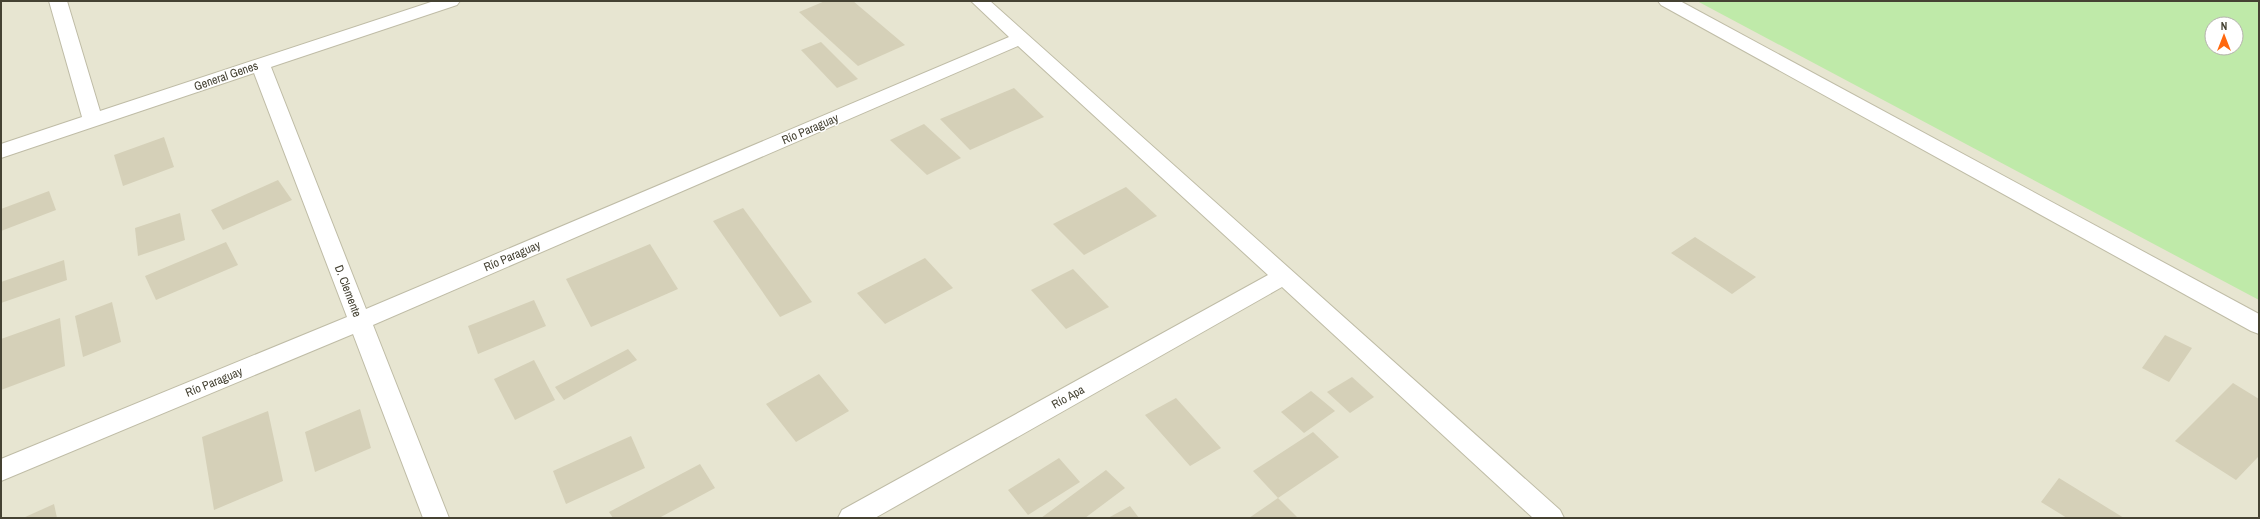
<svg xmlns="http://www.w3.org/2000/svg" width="2260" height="519" font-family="'Archivo Narrow',sans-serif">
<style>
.residential{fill:#e7e5d1;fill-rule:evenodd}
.green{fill:#bfeaa9;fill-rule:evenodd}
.building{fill:#d5d0b8}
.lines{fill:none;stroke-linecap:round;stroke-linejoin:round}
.street-casing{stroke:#bfbca6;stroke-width:2}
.street{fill:#fff;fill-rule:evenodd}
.labels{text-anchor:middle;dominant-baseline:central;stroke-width:3;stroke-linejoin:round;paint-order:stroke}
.street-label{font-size:12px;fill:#454233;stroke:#fff}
</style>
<rect width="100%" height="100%" fill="#f3f2e4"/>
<path class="residential" d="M1,1H2259V518H1ZM2212,24H2236V48H2212Z"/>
<path class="green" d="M1697,1H2259V300ZM2212,24H2236V48H2212Z"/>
<g class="building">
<path d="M825,1H853L905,45L858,66L799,12Z"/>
<path d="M821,42L858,79L837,88L801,50Z"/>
<path d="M1014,88L1044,117L970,150L940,119Z"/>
<path d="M924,124L961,158L927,175L890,140Z"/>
<path d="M164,137L174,167L123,186L114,155Z"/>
<path d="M278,180L292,200L223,230L211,210Z"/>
<path d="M1126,187L1157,216L1084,255L1053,224Z"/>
<path d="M49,191L56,210L1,231V209Z"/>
<path d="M743,208L812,302L780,317L713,221Z"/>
<path d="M180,213L185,240L138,256L135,228Z"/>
<path d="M1695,237L1756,277L1732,294L1671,253Z"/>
<path d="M226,242L238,265L156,300L145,276Z"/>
<path d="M650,244L678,289L591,327L566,279Z"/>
<path d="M925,258L953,288L885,324L857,293Z"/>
<path d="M64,260L67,280L1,303V282Z"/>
<path d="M1073,269L1109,307L1066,329L1031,290Z"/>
<path d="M534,300L546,326L478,354L468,326Z"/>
<path d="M112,302L121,342L83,357L75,316Z"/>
<path d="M60,318L65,366L1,390V339Z"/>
<path d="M2165,335L2192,348L2169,382L2142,368Z"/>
<path d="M628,349L637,360L564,400L555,387Z"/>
<path d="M534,360L555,400L515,420L494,379Z"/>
<path d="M819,374L849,411L796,442L766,404Z"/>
<path d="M1352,377L1374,397L1350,413L1327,392Z"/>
<path d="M2233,383L2259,399V456L2236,480L2175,441Z"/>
<path d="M1311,391L1335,411L1304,433L1281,412Z"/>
<path d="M1176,398L1221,448L1190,466L1145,415Z"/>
<path d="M360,409L371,448L315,472L305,432Z"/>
<path d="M268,411L283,481L214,510L202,437Z"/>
<path d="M1313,432L1339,457L1278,498L1253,471Z"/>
<path d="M631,436L645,468L566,504L553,471Z"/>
<path d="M1059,458L1080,482L1028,515L1008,490Z"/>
<path d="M700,464L715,488L659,518H613L609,512Z"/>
<path d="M1106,470L1125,488L1085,518H1041Z"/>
<path d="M2059,478L2124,518H2067L2041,502Z"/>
<path d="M1278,498L1298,518H1249Z"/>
<path d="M54,504L57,518H23Z"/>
<path d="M1130,506L1139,518H1108Z"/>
</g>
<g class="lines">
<g class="street-casing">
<g id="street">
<path d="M49,1H67L100,111L434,1H460L457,5L271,67L366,309L1009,37L971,1H990L1560,510L1564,518H1533L1282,287L875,518H838L842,510L1268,275L1018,46L373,325L449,518H423L353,334L1,481V459L347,317L254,73L1,158V144L82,117Z"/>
<path d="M1658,1H1680L2259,314V334L2251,331L1661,5Z"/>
</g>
</g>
<use href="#street" class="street"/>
</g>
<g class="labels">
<g class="street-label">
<text transform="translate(226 76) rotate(-19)">General Genes</text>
<text transform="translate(810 129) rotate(-23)">Río Paraguay</text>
<text transform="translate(512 256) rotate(-23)">Río Paraguay</text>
<text transform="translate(348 291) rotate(69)">D. Clemente</text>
<text transform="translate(214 382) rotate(-22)">Río Paraguay</text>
<text transform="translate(1068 397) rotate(-29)">Río Apa</text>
</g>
</g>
<rect width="2260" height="519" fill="none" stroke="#454233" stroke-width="4"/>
<g transform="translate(2224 36)"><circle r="19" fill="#ffffff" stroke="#b5b3ad"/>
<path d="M0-3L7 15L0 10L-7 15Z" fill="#ff680f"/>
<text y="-6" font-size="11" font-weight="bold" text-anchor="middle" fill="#454233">N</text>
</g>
</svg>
